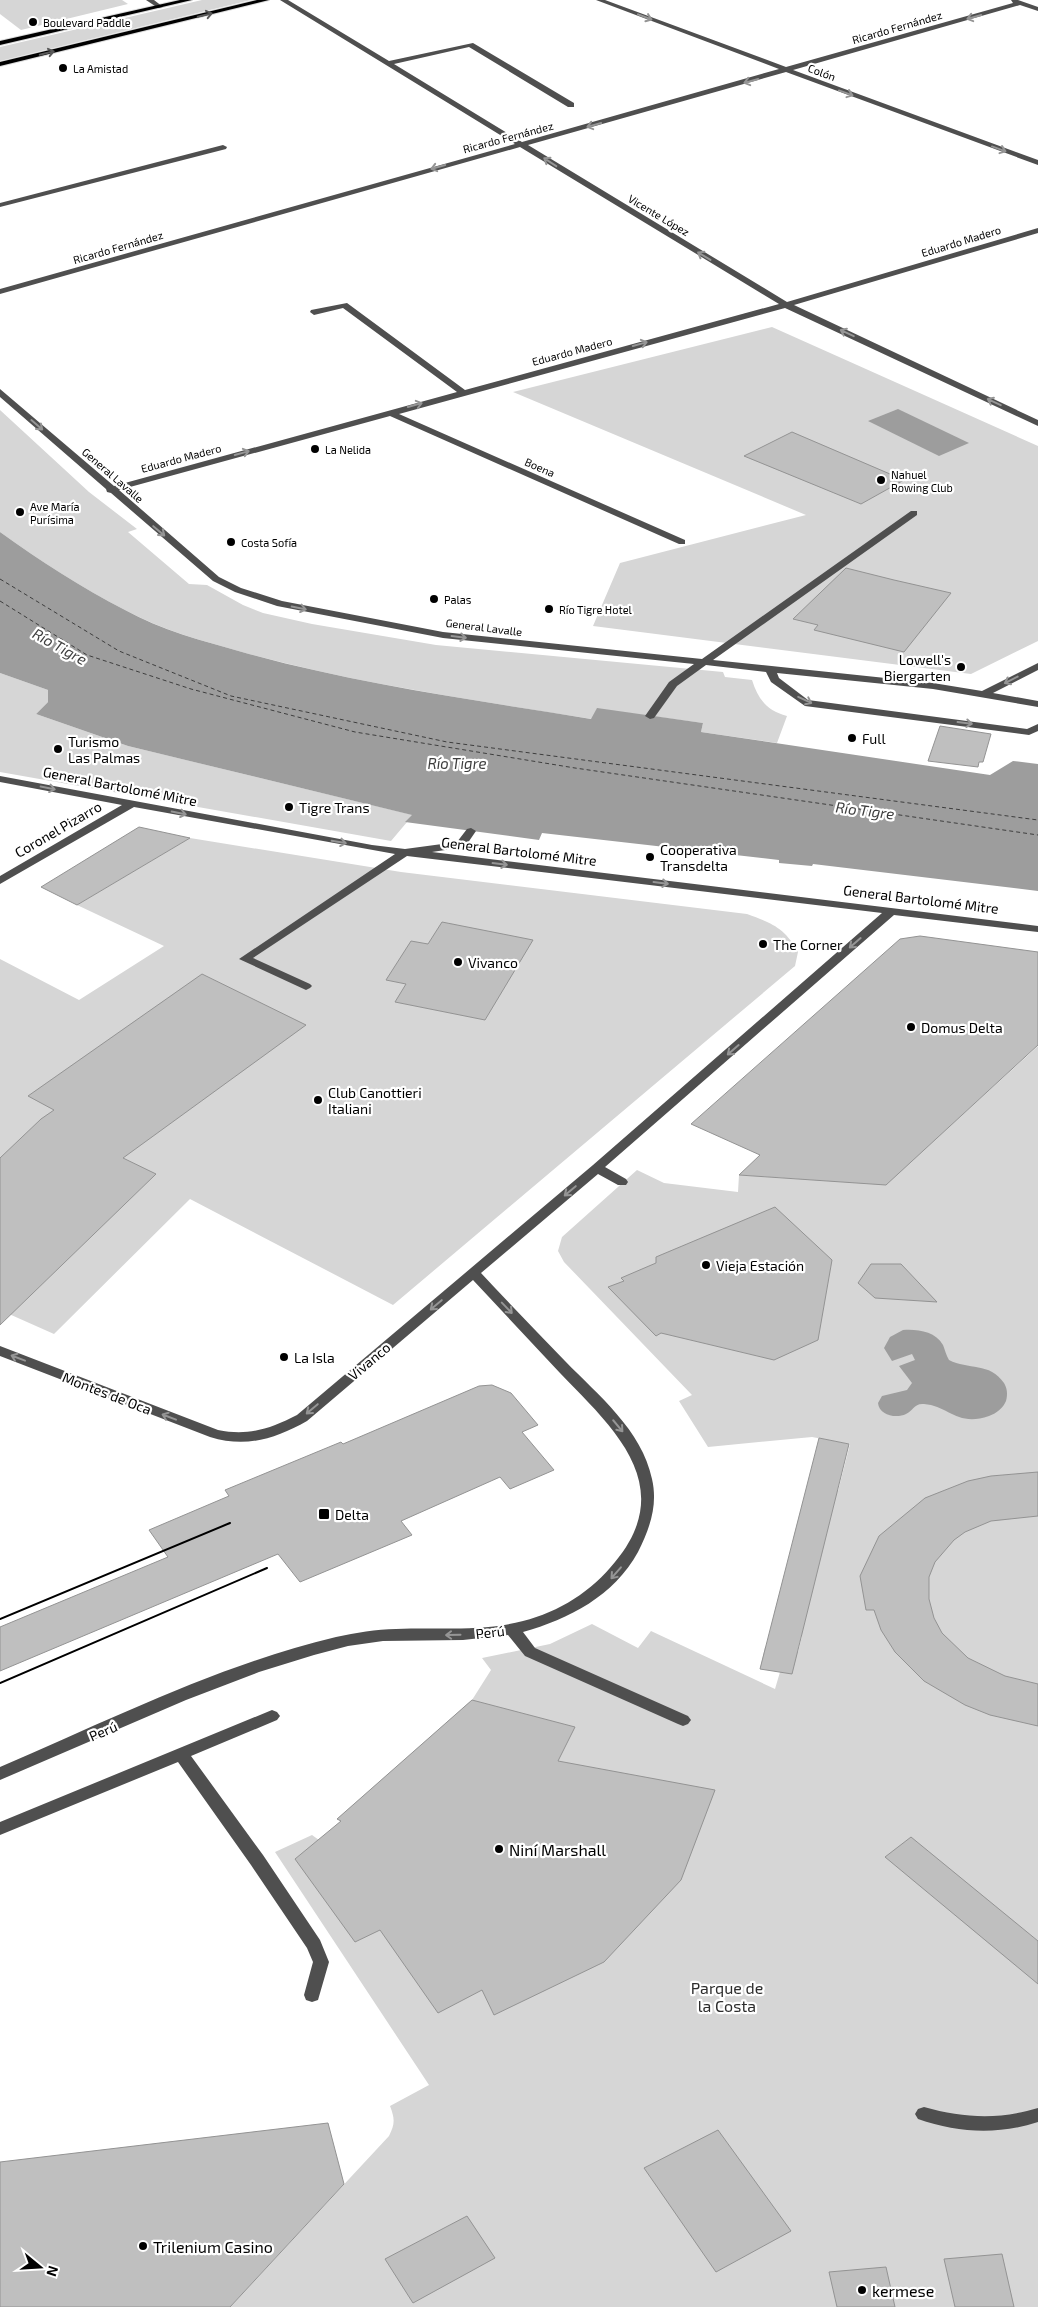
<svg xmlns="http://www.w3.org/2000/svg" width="1038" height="2307" font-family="'Exo 2',sans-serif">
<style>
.green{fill:#d6d6d6}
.water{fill:#9d9d9d}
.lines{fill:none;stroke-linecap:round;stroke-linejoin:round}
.ferry{stroke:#3e3e3e;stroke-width:1;stroke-dasharray:4 3;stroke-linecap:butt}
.building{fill:#bfbfbf;stroke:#939393}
.major-casing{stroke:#dbdbdb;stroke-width:2}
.minor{fill:#4f4f4f;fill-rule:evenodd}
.major{fill:#000;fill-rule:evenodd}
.tram{stroke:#000;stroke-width:2}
.oneway{stroke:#595959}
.oneway2{stroke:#959595}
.poi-dot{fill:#000;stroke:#fff;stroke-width:2}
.labels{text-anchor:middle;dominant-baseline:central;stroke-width:4.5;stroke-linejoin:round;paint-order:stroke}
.far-poi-label{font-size:11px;fill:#000;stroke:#fff;text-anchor:start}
.far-street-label{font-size:11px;fill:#000;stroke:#fff}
.poi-label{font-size:14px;fill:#000;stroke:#fff;text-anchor:start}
.street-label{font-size:14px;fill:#000;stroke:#fff}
.water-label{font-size:15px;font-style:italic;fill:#3e3e3e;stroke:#fff}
.near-poi-label{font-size:16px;fill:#000;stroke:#fff;text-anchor:start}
.near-park-label{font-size:16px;fill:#2d2d2d;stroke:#fff}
</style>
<rect width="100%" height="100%" fill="#fff"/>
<g class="green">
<path d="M0,0H122L128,4L21,30L0,14Z"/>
<path d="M202,0H251L0,61V47Z"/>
<path d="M772,327L1038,446V641L971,674L593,626L620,563L806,515L513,392Z"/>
<path d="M0,410L89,492L137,529L128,532L189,584L207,585L243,605L263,613L312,624L436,645L723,672L725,677L752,680C758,699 767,711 787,716L777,743L701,732L703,723L597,709L592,719C475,700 357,684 242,652C203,641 162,630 125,610C82,588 39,560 0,532Z"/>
<path d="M0,673L48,690V702L36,714L128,746L413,815L391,841L0,772Z"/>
<path d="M190,838L401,872L747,914C772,923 785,928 798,952L795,966L393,1305L190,1199L54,1334L0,1310V959L79,1000L164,946L77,905Z"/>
<path d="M1038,1046V2307H230L389,2136C395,2124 395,2119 390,2106L429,2085L275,1852L312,1835L319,1840L341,1821L337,1819L472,1700L491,1670L482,1658L550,1644L592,1624L638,1648L651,1631L775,1689L780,1672L760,1669L765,1647L798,1652L802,1636L770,1630L784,1575L798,1578L793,1539L807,1486L838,1491L850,1444L812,1437L708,1447L679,1401L692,1395L564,1262L558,1251L562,1237L637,1170L664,1183L738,1192L739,1175L886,1184Z"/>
</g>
<g class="water">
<path d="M898,409L969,443L939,456L868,421Z"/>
<path d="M0,532C39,560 82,588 125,610C161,630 203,641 242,652C356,684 475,700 591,719L597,708L703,723L701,732L990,775L1013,761L1038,764V891L813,864L812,866L779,863V860L542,833L539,840L405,822L412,815L128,746L36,714L48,702V690L0,673Z"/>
<path d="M903,1330C917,1329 935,1331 943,1345C945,1350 946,1355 949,1360C968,1370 990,1362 1004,1383C1007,1388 1008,1394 1006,1401C1003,1408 997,1413 989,1416C957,1427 949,1406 924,1404C914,1403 913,1411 906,1414C896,1419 879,1415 878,1403L882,1396L907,1390L912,1383L899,1366L915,1360L912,1354L892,1361L884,1348L890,1337Z"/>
</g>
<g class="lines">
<g class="ferry">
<path d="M0,579L119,651L231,696L447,742L1038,820"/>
<path d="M0,601L87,655L191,689L355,732L575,768L1038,835"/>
</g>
</g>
<g class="building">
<path d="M792,432L904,480L861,504L744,456Z"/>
<path d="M846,568L894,580L951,593L904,652L814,630L818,625L793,619Z"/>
<path d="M940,726L991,734L983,762H979L978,767L928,761Z"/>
<path d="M139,827L190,838L77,905L41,887Z"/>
<path d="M442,922L533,940L485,1020L395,1002L406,984L386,980L411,941L428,944Z"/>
<path d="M920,936L1038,952V1045L886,1185L739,1175L760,1155L691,1124L900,939Z"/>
<path d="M202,974L306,1025L123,1158L156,1174L0,1325V1158L41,1119L54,1110L28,1096Z"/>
<path d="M775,1207L832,1260L818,1340L774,1360L661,1333L656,1336L608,1287L624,1281L621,1278L656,1263V1257Z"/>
<path d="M871,1264H901L937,1302L875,1298L858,1283Z"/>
<path d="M492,1385L511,1393L538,1425L522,1432L554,1470L510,1489L500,1477L401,1521L412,1535L300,1582L278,1554L0,1671V1627L168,1557L149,1530L229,1496L225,1490L341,1442L343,1444L479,1386Z"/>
<path d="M819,1438L849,1444L792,1674L760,1669Z"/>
<path d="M1038,1472V1516L991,1521L965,1532L954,1540L935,1562L929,1577V1599L934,1618L942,1633L968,1658L1005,1676L1038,1684V1726L990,1715L965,1705L924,1681L895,1652L881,1630L874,1610H866L860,1576L879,1536L925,1498L968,1481L991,1476Z"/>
<path d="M472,1700L575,1727L558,1761L715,1790L681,1880L604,1962L494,2015L482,1990L438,2013L380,1930L355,1942L295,1859L341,1821L337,1819Z"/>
<path d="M911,1837L1038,1941V1984L885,1857Z"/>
<path d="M328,2123L344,2184L230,2307H0V2162Z"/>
<path d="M718,2130L791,2231L716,2272L644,2168Z"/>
<path d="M467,2216L495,2258L413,2303L385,2259Z"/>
<path d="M1002,2254L1014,2307H955L944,2259Z"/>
<path d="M886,2267L895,2307H837L829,2272Z"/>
</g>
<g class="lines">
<g class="major-casing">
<g id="major">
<path d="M180,0H192L0,45V41Z"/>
<path d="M257,0H269L0,66V62Z"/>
</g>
</g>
<g class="minor">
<path d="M146,0H154L163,7L158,8Z"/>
<path d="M280,0H288L389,61L473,43L574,103V107H568L469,47L394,64L522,142L779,69L596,0H605L786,67L1013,3L1011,0H1018L1038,7V11L1020,5L793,70L1038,160V165L786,72L528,145L787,302L1038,228V233L794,305L1038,420V426L785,308L399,414L685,540V544H679L390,416L119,490L219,577L241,588L282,601L443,632L702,659L911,511H917V515L713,660L933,683L982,691L1038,663V670L993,693L1038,701V707L933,689L777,673L779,678L808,700L1027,729L1038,724V731L1029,735L805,706L771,682L766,672L706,665L677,686L654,718L650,719L645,716L669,682L694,664L443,638L277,606L235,592L213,581L111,493L107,492L106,489L0,397V389L114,486L457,392L343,308L314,315L310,312L311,310L347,303L465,390L779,304L520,147L0,294V289L515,144Z"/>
<path d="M223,145L227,147L226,149L0,207V203Z"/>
<path d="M0,776L372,845L405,849L457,842L467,829L471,828L476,831L465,847L432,852L1038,926V932L894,915L605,1167L626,1179L628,1182L626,1185H618L598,1174L481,1273C509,1303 537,1332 565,1361C598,1395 642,1430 652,1479C658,1505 650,1528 638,1552C614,1596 569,1619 523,1632L535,1648L688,1716L691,1720L688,1724L683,1726L678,1724L525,1656L508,1635L463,1640L383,1641L348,1646L314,1655L259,1672L186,1700L0,1780V1767C110,1720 219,1665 336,1637C356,1633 376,1629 396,1629C439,1627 481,1632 523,1621C559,1612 592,1591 615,1562C679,1485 612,1427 560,1373C531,1342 502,1311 473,1280L307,1421C275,1439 246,1448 210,1437L0,1356V1346L218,1430C248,1436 270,1429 297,1415L593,1165L882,913L407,856L253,958L310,984L312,986L310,988L306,990L239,959L395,854L134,807L0,884V876L122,805L0,782Z"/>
<path d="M272,1710L277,1712L280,1716L277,1720L191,1756L263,1855L320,1940L329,1962L318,2000L312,2002L306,2000L304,1995L313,1962L307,1948L251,1865L178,1762L0,1835V1822Z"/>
<path d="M924,2107C963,2118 999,2120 1038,2108V2122C998,2135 958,2133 918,2119L915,2114L918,2109Z"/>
</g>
<use href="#major" class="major"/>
<g class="tram">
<path d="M0,1619L230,1523"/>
<path d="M0,1683L267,1568"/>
</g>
</g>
<defs><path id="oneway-shaft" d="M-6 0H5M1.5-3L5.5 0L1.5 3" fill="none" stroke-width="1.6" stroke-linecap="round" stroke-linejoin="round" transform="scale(1.25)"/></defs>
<g class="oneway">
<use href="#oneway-shaft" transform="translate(205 15) rotate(-14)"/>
<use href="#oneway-shaft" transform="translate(47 53) rotate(-14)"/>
</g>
<g class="oneway2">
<use href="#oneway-shaft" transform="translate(645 17) rotate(21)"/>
<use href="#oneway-shaft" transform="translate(974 17) rotate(164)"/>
<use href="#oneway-shaft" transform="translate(751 81) rotate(164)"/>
<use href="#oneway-shaft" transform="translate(846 93) rotate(20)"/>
<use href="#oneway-shaft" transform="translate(594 125) rotate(164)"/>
<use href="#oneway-shaft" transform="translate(999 149) rotate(20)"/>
<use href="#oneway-shaft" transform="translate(550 162) rotate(-147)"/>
<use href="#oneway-shaft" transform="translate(438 167) rotate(164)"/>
<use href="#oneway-shaft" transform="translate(704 256) rotate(-149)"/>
<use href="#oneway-shaft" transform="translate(847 333) rotate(-155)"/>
<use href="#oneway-shaft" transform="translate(640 344) rotate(-15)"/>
<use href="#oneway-shaft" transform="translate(994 402) rotate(-155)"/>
<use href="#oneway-shaft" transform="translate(415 405) rotate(-16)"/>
<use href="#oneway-shaft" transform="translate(37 425) rotate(41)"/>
<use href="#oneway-shaft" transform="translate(242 453) rotate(-15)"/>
<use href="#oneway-shaft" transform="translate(159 531) rotate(40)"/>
<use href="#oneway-shaft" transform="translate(299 608) rotate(11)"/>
<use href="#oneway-shaft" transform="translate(459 637) rotate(7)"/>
<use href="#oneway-shaft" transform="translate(1011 680) rotate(153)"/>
<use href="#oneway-shaft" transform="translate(805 700) rotate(25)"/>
<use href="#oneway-shaft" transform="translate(965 723) rotate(7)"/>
<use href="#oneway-shaft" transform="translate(48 788) rotate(11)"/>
<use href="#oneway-shaft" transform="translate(179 813) rotate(11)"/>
<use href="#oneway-shaft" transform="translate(339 842) rotate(10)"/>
<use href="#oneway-shaft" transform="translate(500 864) rotate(7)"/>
<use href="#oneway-shaft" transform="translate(661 883) rotate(7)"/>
<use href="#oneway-shaft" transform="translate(855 943) rotate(139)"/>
<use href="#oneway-shaft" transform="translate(733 1050) rotate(139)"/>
<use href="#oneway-shaft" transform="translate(570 1191) rotate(140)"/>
<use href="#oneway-shaft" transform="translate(436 1305) rotate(140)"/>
<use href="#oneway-shaft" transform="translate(507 1308) rotate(46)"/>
<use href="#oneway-shaft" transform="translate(18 1358) rotate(-159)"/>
<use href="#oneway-shaft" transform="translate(312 1409) rotate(140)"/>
<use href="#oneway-shaft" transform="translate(169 1417) rotate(-159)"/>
<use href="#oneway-shaft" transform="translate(618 1426) rotate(50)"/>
<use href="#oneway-shaft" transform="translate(616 1573) rotate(131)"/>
<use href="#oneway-shaft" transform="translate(453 1635) rotate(179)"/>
</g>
<g class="poi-dot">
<circle cx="33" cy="22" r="5"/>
<circle cx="63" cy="68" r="5"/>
<circle cx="315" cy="449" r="5"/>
<circle cx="881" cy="480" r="5"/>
<circle cx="20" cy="512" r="5"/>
<circle cx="231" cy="542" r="5"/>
<circle cx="434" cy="599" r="5"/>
<circle cx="549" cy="609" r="5"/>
<circle cx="961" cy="667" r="5"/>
<circle cx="852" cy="738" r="5"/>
<circle cx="58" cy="749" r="5"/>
<circle cx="289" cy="807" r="5"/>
<circle cx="650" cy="857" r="5"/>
<circle cx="763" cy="944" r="5"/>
<circle cx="458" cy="962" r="5"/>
<circle cx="911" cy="1027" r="5"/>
<circle cx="318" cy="1100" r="5"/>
<circle cx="706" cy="1265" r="5"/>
<circle cx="284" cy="1357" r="5"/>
<rect x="318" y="1508" width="12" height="12" rx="2.5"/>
<circle cx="499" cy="1849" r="5"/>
<circle cx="143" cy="2246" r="5"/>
<circle cx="862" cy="2290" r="5"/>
</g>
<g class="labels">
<g class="far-poi-label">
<text x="43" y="22">Boulevard Paddle</text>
<text x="73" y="68">La Amistad</text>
<text x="325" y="449">La Nelida</text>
<text x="891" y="474">Nahuel<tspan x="891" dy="13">Rowing Club</tspan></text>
<text x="30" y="506">Ave María<tspan x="30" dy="13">Purísima</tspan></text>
<text x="241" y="542">Costa Sofía</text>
<text x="444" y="599">Palas</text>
<text x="559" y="609">Río Tigre Hotel</text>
</g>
<g class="far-street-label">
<text transform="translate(897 27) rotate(-16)">Ricardo Fernández</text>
<text transform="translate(822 72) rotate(20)">Colón</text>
<text transform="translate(508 137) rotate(-15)">Ricardo Fernández</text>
<text transform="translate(659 215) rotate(31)">Vicente López</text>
<text transform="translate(961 241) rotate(-17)">Eduardo Madero</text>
<text transform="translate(118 247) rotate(-16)">Ricardo Fernández</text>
<text transform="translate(572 351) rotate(-15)">Eduardo Madero</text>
<text transform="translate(181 458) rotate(-15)">Eduardo Madero</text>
<text transform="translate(540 467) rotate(24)">Boena</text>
<text transform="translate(113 475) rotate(41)">General Lavalle</text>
<text transform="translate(484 627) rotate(7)">General Lavalle</text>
</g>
<g class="poi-label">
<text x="951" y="659" text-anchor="end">Lowell's<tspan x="951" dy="16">Biergarten</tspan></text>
<text x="862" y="738">Full</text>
<text x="68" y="741">Turismo<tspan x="68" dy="16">Las Palmas</tspan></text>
<text x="299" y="807">Tigre Trans</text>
<text x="660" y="849">Cooperativa<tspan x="660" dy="16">Transdelta</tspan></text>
<text x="773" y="944">The Corner</text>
<text x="468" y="962">Vivanco</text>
<text x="921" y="1027">Domus Delta</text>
<text x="328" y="1092">Club Canottieri<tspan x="328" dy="16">Italiani</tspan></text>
<text x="716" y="1265">Vieja Estación</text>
<text x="294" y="1357">La Isla</text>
<text x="335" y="1514">Delta</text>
</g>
<g class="street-label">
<text transform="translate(120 786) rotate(11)">General Bartolomé Mitre</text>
<text transform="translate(58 829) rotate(-30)">Coronel Pizarro</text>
<text transform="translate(519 851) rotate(7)">General Bartolomé Mitre</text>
<text transform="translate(921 899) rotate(7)">General Bartolomé Mitre</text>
<text transform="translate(369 1361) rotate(-40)">Vivanco</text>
<text transform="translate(107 1393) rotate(21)">Montes de Oca</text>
<text transform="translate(490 1632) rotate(-7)">Perú</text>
<text transform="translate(103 1731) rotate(-23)">Perú</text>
</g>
<g class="water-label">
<text transform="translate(60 646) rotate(29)">Río Tigre</text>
<text x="457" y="763">Río Tigre</text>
<text transform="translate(865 810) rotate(7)">Río Tigre</text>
</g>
<g class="near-poi-label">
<text x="509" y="1849">Niní Marshall</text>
<text x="153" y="2246">Trilenium Casino</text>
<text x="872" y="2290">kermese</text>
</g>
<g class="near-park-label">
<text x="727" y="1987">Parque de<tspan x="727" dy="18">la Costa</tspan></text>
</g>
</g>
<g transform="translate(40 2267) rotate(108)" stroke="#ffffff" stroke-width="4" paint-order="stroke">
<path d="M0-4L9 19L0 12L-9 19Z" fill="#000000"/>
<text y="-8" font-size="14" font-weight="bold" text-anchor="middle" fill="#000000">N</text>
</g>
</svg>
